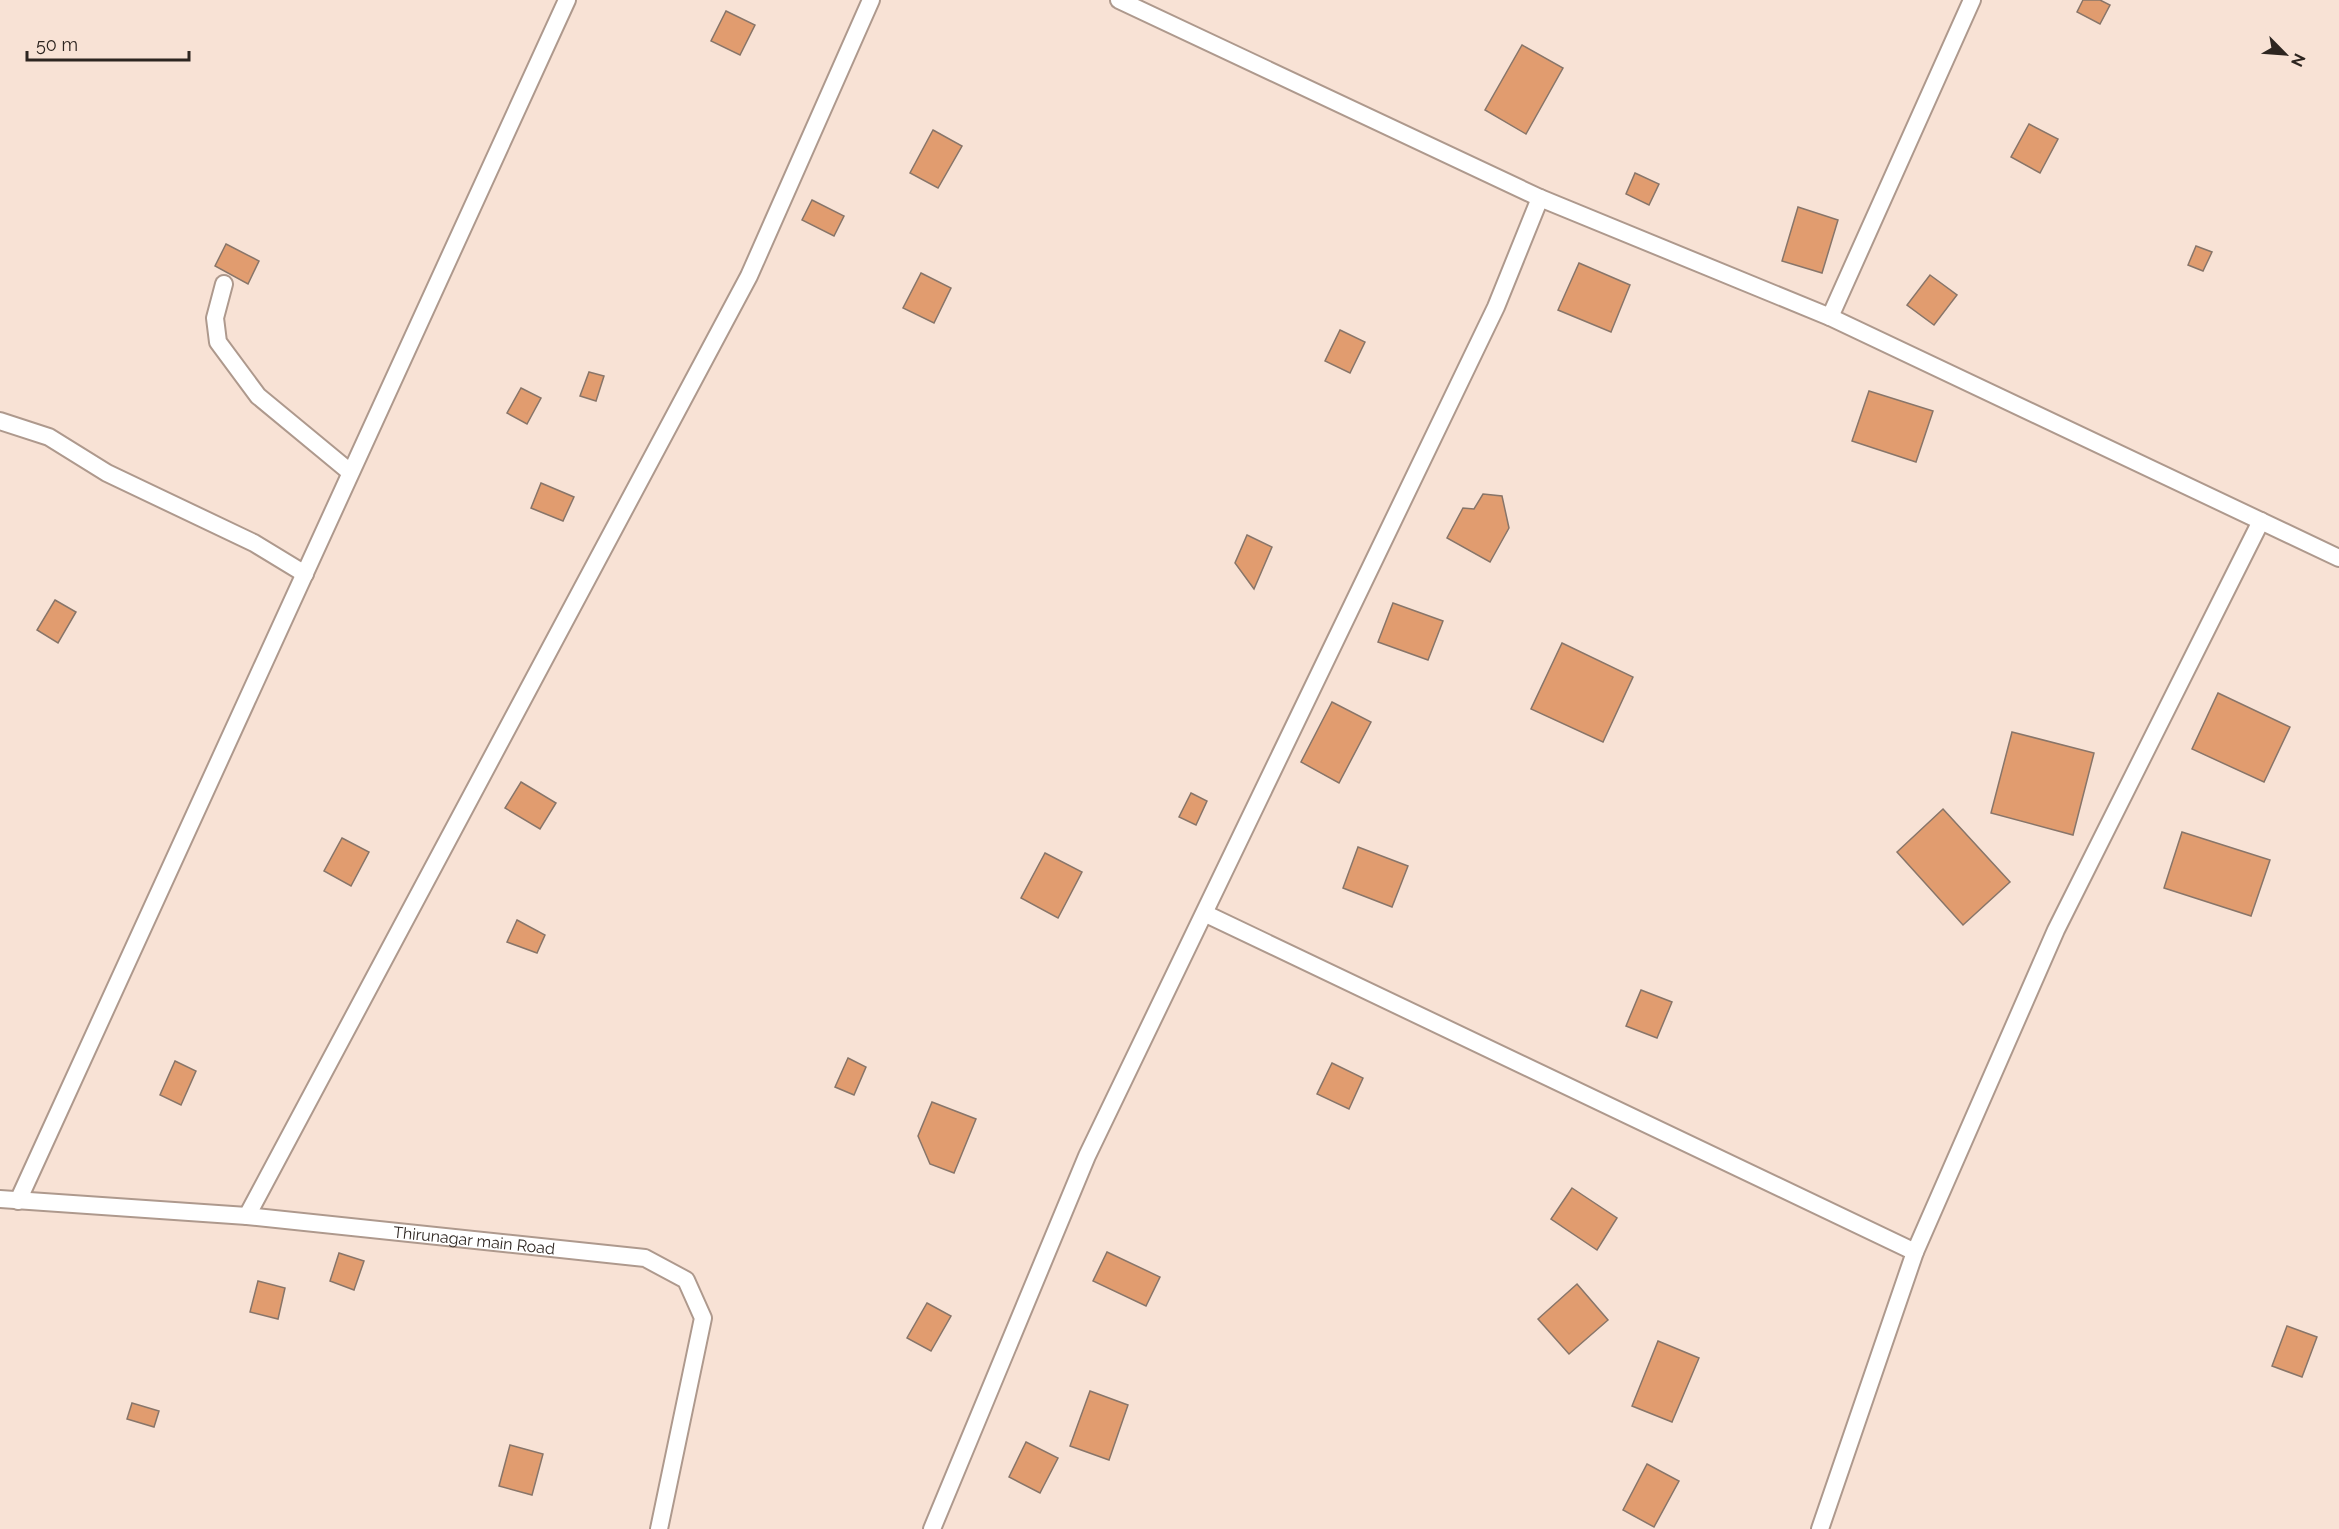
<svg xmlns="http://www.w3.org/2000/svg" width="2339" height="1529" font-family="Raleway,sans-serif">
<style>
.building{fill:#e19c6f;stroke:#887569;stroke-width:1.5}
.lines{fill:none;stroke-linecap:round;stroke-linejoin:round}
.minor-casing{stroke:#ae998d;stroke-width:20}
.minor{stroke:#fff;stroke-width:16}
.labels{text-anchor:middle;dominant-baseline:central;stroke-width:6;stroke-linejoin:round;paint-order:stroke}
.street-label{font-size:16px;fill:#2d2520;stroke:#f8e2d5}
</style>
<rect width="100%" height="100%" fill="#f8e2d5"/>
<g class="building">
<path d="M2083,0H2100L2110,5L2100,24L2077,12Z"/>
<path d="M726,11L755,25L740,55L711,41Z"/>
<path d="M1522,45L1563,68L1526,134L1485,110Z"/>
<path d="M2029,124L2058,139L2040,173L2011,157Z"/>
<path d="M933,130L962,146L938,188L910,173Z"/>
<path d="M1635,173L1659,184L1649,205L1626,194Z"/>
<path d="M812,200L844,216L834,236L802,220Z"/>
<path d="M1798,207L1838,220L1822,273L1782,261Z"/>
<path d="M226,244L259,261L248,284L215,266Z"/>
<path d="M2196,246L2212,252L2203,271L2188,265Z"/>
<path d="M1579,263L1630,285L1611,332L1558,310Z"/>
<path d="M921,273L951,288L934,323L903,308Z"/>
<path d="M1930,275L1957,295L1934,325L1907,305Z"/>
<path d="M1340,330L1365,342L1350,373L1325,361Z"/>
<path d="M589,372L604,376L596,401L580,396Z"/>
<path d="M521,388L541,398L527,424L507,413Z"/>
<path d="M1869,391L1933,411L1916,462L1852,441Z"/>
<path d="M541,483L574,497L563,521L531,508Z"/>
<path d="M1483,494L1502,496L1509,528L1490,562L1447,538L1463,508L1474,509Z"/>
<path d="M1247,535L1272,547L1254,589L1235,563Z"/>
<path d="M55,600L76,612L58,643L37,630Z"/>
<path d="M1393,603L1443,621L1428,660L1378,642Z"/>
<path d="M1562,643L1633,677L1603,742L1531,709Z"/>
<path d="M2218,693L2290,727L2264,782L2192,749Z"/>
<path d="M1332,702L1371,722L1339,783L1301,762Z"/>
<path d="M2012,732L2094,753L2073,835L1991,813Z"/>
<path d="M521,782L556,803L540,829L505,808Z"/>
<path d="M1191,793L1207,801L1196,825L1179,817Z"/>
<path d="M1943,809L2010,882L1963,925L1897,852Z"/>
<path d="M2182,832L2270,860L2251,916L2164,888Z"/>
<path d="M342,838L369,852L351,886L324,871Z"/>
<path d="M1358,847L1408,866L1392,907L1343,888Z"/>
<path d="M1045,853L1082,872L1058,918L1021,898Z"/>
<path d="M517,920L545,935L537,953L507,942Z"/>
<path d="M1641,990L1672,1002L1657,1038L1626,1026Z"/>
<path d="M848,1058L866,1067L854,1095L835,1087Z"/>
<path d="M175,1061L196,1071L181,1105L160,1095Z"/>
<path d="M1332,1063L1363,1078L1349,1109L1317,1094Z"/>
<path d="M932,1102L976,1119L954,1173L930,1164L918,1136Z"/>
<path d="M1572,1188L1617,1218L1597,1250L1551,1219Z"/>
<path d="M1107,1252L1160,1277L1146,1306L1093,1281Z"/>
<path d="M339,1253L364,1261L354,1290L330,1281Z"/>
<path d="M258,1281L285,1288L278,1319L250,1312Z"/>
<path d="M1577,1284L1608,1320L1569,1354L1538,1319Z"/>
<path d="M927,1303L951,1316L931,1351L907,1338Z"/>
<path d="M2287,1326L2317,1337L2302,1377L2272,1366Z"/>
<path d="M1658,1341L1699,1358L1672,1422L1632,1406Z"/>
<path d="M1090,1391L1128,1405L1109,1460L1070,1446Z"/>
<path d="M132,1403L159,1411L154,1427L127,1419Z"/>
<path d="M1026,1442L1058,1458L1040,1493L1009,1477Z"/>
<path d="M510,1445L543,1454L532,1495L499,1486Z"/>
<path d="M1647,1464L1679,1481L1654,1527L1623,1510Z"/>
</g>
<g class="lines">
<g class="minor-casing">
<g id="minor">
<path d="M1119,0L1540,198L1830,317L1972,0"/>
<path d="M224,284L215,318L218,342L258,396L350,472"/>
<path d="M1830,317L2339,558"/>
<path d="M0,421L49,437L107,473L254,543L305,574"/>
<path d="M1206,914L1915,1252"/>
<path id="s1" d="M0,1199L247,1216L645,1258L686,1280L703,1318L659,1529"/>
<path d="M18,1201L567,0"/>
<path d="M247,1216L749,276L871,0"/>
<path d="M932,1529L1087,1156L1496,307L1540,198"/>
<path d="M1820,1529L1915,1252L2056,930L2261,521"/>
</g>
</g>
<use href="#minor" class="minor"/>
</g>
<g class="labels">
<g class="street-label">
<text stroke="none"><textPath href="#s1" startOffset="476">Thirunagar main Road</textPath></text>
</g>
</g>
<g transform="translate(2285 54) rotate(115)" stroke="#f8e2d5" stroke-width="4.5" paint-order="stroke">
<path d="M0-4.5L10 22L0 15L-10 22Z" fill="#2d2520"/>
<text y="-9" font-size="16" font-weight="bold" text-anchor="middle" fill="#2d2520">N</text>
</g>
<path d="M27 51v9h162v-9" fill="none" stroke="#2d2520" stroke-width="3"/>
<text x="36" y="51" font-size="18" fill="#2d2520" stroke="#f8e2d5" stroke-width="4.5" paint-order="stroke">50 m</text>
</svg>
